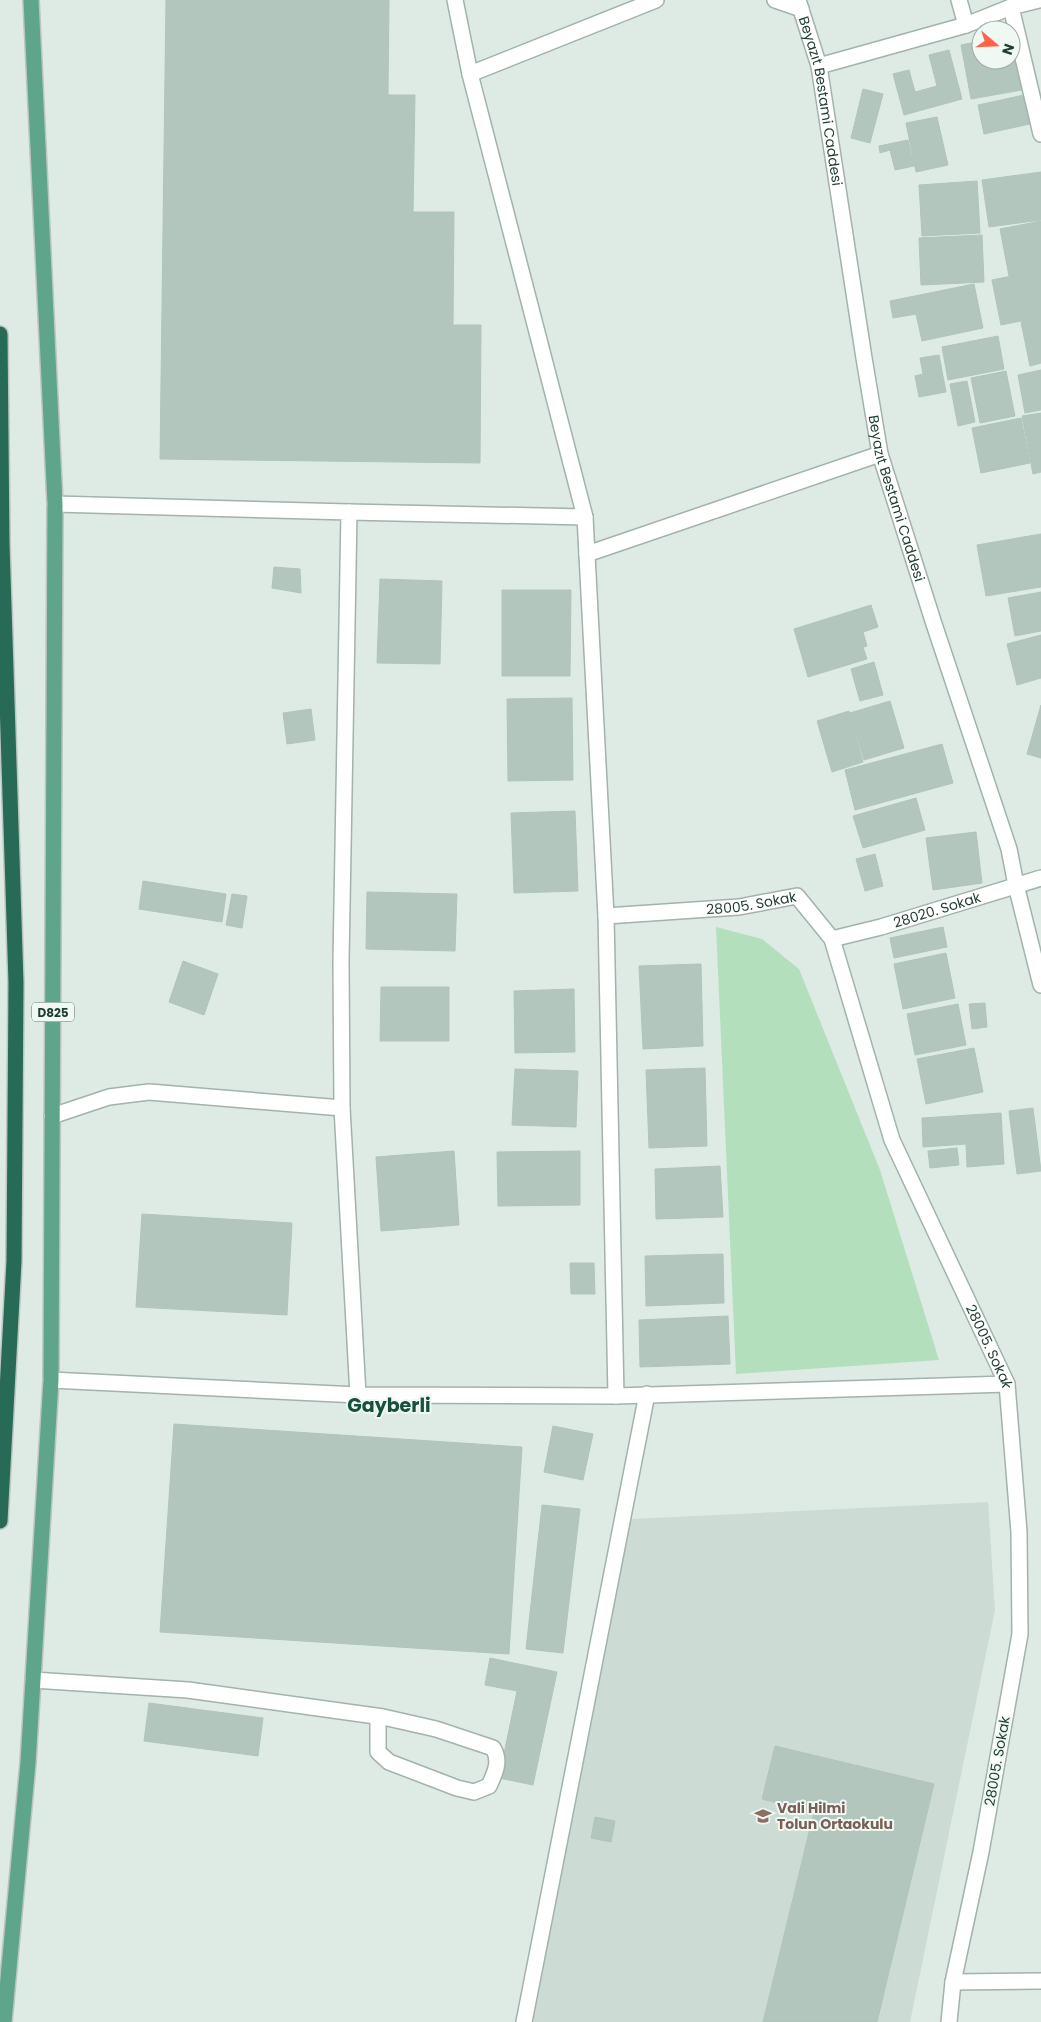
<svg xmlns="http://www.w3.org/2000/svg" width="1041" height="2022" font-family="Poppins,sans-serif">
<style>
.built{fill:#ccdbd3}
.green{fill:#b4dfbc}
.building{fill:#b3c6bd;stroke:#b0c5ba}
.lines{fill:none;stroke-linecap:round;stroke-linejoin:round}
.minor-casing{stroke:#a1b3ab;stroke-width:18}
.major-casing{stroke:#bcc5c1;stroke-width:18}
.highway-casing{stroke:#bcc5c1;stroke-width:18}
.minor{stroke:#fff;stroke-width:15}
.major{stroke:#5ea58c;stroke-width:15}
.highway{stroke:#276b56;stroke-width:15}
.labels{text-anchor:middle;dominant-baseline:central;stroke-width:4;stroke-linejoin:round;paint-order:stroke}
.shield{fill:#eff8f2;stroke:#5d756b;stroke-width:1}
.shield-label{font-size:12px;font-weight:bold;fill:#1e3d31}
.street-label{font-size:14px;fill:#1e3d31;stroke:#eff8f2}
.education-label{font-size:14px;font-weight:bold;fill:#785e54;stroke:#eff8f2;text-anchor:start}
.district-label{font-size:19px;font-weight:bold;fill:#18503d;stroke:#eff8f2}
</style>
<rect width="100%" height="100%" fill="#deebe4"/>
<path class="built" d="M988,1502L995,1610L910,2022H533L631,1519Z"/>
<path class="green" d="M716,927L762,939L799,969L880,1170L939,1360L736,1374Z"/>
<g class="building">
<path d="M166,0H389L388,95H415L413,212H454L453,325H481L480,463L160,459Z"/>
<path d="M1011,36H1013L1022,90L971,99L961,45L981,41V60H1011Z"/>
<path d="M949,50L962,99L904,115L893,74L909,70L915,92L937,86L929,55Z"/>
<path d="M863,89L883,94L870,143L851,138Z"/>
<path d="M1024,95L1030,124L984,134L978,105Z"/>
<path d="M937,117L948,165L916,172L906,123Z"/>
<path d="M908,140L914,166L895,170L890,150L880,153L879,146Z"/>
<path d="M1041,172V220L989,227L982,180Z"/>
<path d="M977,181L980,233L922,236L919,185Z"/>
<path d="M1041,221V270L1009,276L1000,229Z"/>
<path d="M982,235L984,282L921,285L919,238Z"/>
<path d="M1041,270V317L1001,325L992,280Z"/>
<path d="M974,284L983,328L922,341L916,314L893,318L890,301Z"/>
<path d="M1041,317V363L1030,366L1021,322Z"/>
<path d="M998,336L1004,369L948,380L942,347Z"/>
<path d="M939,355L946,392L919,397L915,376L923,374L920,358Z"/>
<path d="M1041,370V410L1025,413L1018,375Z"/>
<path d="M1006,371L1015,416L980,423L971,378Z"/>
<path d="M967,381L975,422L958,426L950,384Z"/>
<path d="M1041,413V472L1033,474L1022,416Z"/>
<path d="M1021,418L1030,463L981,473L972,428Z"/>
<path d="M1041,534V587L986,596L977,545Z"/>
<path d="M274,567L300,569L301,593L272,588Z"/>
<path d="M380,579L442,581L440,664L377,663Z"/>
<path d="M502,590H571L570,676H502Z"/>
<path d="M1041,592V631L1015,636L1008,598Z"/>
<path d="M871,605L878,627L863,632L867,646L863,647L867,659L808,677L794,629Z"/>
<path d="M1041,635V678L1017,685L1007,644Z"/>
<path d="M874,662L883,695L860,701L851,669Z"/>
<path d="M572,698L573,780L508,781L507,699Z"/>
<path d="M890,701L904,748L864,760L850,713Z"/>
<path d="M1041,705V758L1027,754Z"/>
<path d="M311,709L315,740L287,744L283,713Z"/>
<path d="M849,711L863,762L832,772L817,721Z"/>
<path d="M942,744L953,783L855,810L845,770Z"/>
<path d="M916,798L925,830L863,848L853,816Z"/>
<path d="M575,811L578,891L514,893L511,813Z"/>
<path d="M976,832L982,883L933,890L926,838Z"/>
<path d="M875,854L883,886L865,891L856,859Z"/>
<path d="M143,881L226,894L222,922L139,909Z"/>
<path d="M367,892L457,894L455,951L366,949Z"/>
<path d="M232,894L247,896L242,928L226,925Z"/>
<path d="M943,927L947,947L894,958L890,938Z"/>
<path d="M946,953L955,998L903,1009L894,964Z"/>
<path d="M183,961L218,974L204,1015L169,1002Z"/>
<path d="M701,964L703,1046L643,1049L639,966Z"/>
<path d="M381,987H449V1041H380Z"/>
<path d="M574,989L575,1052L515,1053L514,991Z"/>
<path d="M985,1003L987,1027L972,1029L969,1004Z"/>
<path d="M958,1004L966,1045L915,1055L907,1014Z"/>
<path d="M974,1048L983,1092L926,1104L917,1059Z"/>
<path d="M705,1068L707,1146L649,1148L646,1070Z"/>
<path d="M515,1069L578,1071L576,1127L512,1125Z"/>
<path d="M1033,1108L1041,1171L1017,1174L1009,1111Z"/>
<path d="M1001,1113L1004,1164L967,1167L966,1144L923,1147L922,1118Z"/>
<path d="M957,1148L959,1165L930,1168L928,1151Z"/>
<path d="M454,1151L459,1225L381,1231L376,1157Z"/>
<path d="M580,1151V1205L498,1206L497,1152Z"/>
<path d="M720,1166L723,1217L656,1219L655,1169Z"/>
<path d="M142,1214L292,1223L287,1315L136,1307Z"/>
<path d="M723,1254L724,1303L646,1306L645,1256Z"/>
<path d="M570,1263H594L595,1294H571Z"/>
<path d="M728,1316L730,1364L640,1367L639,1320Z"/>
<path d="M174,1424L522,1447L509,1654L160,1632Z"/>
<path d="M553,1426L593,1434L583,1480L544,1472Z"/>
<path d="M542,1505L580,1509L563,1653L526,1649Z"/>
<path d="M490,1658L557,1672L533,1785L499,1778L517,1691L485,1685Z"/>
<path d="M149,1703L263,1718L258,1756L144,1741Z"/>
<path d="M775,1746L934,1784L877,2022H763L814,1812L762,1799Z"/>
<path d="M595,1817L615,1821L611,1842L591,1838Z"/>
</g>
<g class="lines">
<g class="minor-casing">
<g id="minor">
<path d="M455,0L470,74L585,517L606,916L616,1396"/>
<path d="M775,0L801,9"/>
<path id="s1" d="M798,0L819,66L864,358L880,454L934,624L1009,849L1016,885L1041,985"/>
<path d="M959,0L966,25"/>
<path d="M1011,7L1041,134"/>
<path d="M819,66L966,25L1011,7L1039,0"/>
<path d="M470,74L656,0"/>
<path d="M55,504L349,512L341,961L342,1108L358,1395"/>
<path d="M349,512L585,517"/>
<path d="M587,554L880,454"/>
<path id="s2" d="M606,916L739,907L797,896L832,939L892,1140L1007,1384L1019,1532L1020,1634L981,1852L953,1982L949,2022"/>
<path id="s3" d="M832,939L881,927L1041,878"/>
<path d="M52,1116L109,1097L149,1092L342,1108"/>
<path d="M51,1380L358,1395L616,1396L1007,1384"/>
<path d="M33,1680L188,1690L383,1717L436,1729L493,1748C501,1761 495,1773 489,1786L474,1792L457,1788L389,1762L378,1752V1719"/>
<path d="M953,1982L1041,1981"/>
<path d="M524,2022L647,1394"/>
</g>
</g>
<g class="major-casing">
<path id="major" d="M4,2022L28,1763L51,1380L55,504L31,0"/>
</g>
<g class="highway-casing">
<path id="highway" d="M0,334L2,544L16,983L14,1261L0,1521"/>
</g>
<use href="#minor" class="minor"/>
<use href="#major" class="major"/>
<use href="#highway" class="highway"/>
</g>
<defs>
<g id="school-bare" transform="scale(1.35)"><path d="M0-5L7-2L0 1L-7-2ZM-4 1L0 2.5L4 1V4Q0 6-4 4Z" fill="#8d6e63" stroke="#eff8f2" stroke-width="2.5" paint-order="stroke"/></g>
</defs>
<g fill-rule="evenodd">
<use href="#school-bare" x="763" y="1816"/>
</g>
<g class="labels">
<rect class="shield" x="32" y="1002.5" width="42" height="19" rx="4"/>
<g class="shield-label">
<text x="53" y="1012">D825</text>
</g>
<g class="street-label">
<text stroke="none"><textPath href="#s1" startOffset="104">Beyazıt Bestami Caddesi</textPath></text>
<text stroke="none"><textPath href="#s1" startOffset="509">Beyazıt Bestami Caddesi</textPath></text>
<text stroke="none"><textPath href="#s2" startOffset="146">28005. Sokak</textPath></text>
<text stroke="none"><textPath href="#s3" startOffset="109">28020. Sokak</textPath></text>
<text stroke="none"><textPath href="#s2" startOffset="686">28005. Sokak</textPath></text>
<text transform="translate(997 1761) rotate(-80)">28005. Sokak</text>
</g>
<g class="education-label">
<text x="777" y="1808">Vali Hilmi<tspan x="777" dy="16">Tolun Ortaokulu</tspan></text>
</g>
<g class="district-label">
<text x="389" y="1405">Gayberli</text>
</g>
</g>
<g transform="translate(996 45) rotate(109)"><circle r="24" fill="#eff8f2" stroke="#9bada5"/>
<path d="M0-4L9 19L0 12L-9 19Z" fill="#ff6249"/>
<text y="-8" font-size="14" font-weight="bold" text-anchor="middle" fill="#1e3d31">N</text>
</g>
</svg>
